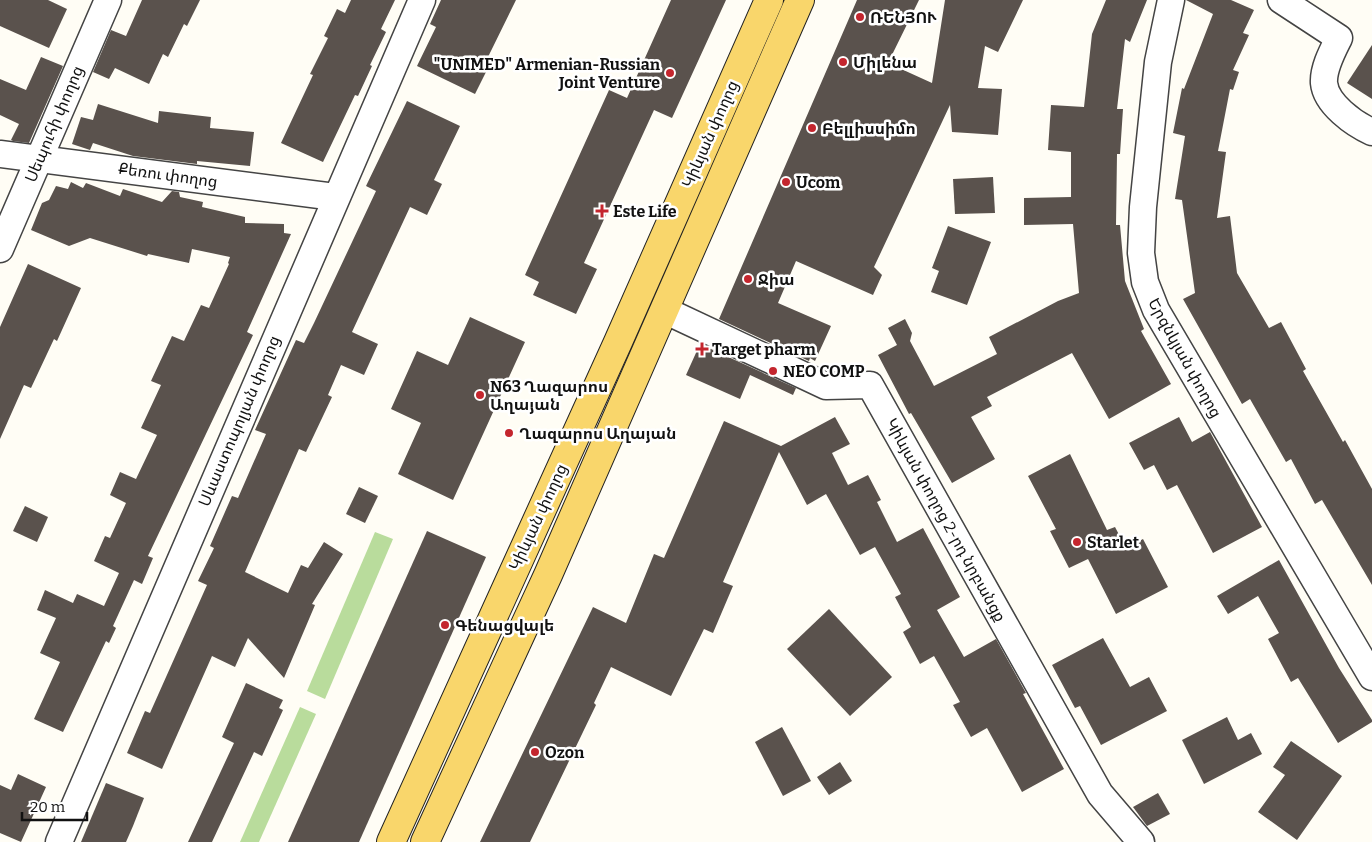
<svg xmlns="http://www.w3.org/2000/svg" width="1372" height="842" font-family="Bitter,'Noto Sans Armenian',serif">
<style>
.forest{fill:#b9dc9c}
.building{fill:#5a524d}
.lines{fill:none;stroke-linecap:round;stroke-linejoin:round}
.minor-casing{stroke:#444;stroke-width:29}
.primary-casing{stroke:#222;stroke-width:30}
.minor{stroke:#fff;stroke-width:26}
.primary{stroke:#f9d66b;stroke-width:28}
.poi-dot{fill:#c4262e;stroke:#fff;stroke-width:2}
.labels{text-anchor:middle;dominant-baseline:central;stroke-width:5;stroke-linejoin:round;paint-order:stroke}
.poi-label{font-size:16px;font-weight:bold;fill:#111;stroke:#fff;text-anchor:start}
.street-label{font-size:16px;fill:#111;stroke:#fff}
</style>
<rect width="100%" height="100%" fill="#fffdf5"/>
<g class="forest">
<path d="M375,532L393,539L325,699L307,691Z"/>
<path d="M300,707L316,714L259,842H240Z"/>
</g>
<g class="building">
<path d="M0,0H48L67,9L49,48L0,26Z"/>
<path d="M142,0H200L187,26L184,24L168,57L163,54L149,84L115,68L109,79L93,72L111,30L126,36Z"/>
<path d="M351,0H395L381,29L386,32L370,65L372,66L358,96L355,95L323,162L281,143L313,75L310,74L328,38L324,36L337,9L345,13Z"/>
<path d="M441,0H516L488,57L492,60L475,94L417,66L436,27L430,24Z"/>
<path d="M671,0H726L672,118L654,110L584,263L597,269L576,314L533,295L539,282L525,275L609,90L627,98Z"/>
<path d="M857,0H919L888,63L932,83L945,0H1023L998,52L985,46L978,88L1002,89L998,135L952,132L950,105L874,267L882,275L873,295L796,261L778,303L831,326L815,361L810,358L809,361L719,319Z"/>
<path d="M1106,0H1147L1130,42L1125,39L1117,109H1123L1120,154H1117L1116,225H1120L1125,281L1144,329L1141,331L1171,384L1109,419L1072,353L987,397L992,406L971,417L995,459L952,483L911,413L909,414L878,355L897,345L888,328L905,319L912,333L910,341L934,386L997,354L989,337L1058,301L1079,293L1073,224L1024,225V198L1071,197V152L1048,150L1051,105L1084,107L1092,34Z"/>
<path d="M1186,0H1231L1254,10L1243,33L1249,35L1233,70L1239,72L1233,90L1230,89L1218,151L1226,152L1217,218L1230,216L1237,273L1269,328L1281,322L1306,369L1303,371L1343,442L1345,440L1372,489V585L1322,500L1315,504L1291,459L1286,462L1250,399L1242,404L1183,299L1195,293L1182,200L1175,199L1185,136L1173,133L1182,88L1184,89L1213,14Z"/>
<path d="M1372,45V99L1347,83Z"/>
<path d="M41,57L63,66L29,143L13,141L11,140L19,124L0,115V79L26,90Z"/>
<path d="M407,101L460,126L434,180L442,184L427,215L410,207L352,332L378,344L364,375L341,365L328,395L332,397L306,452L299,449L245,572L288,593L301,565L308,568L324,542L343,554L312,604L315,605L284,678L248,638L235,667L212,656L162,769L127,753L145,711L150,713L207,585L198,581L214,548L210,546L232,496L238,498L266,434L255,430L296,340L304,343L314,323L376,191L366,186Z"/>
<path d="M98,104L158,123L159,111L211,117L210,128L254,132L250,166L197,161V164L133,156L93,143L90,150L72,144L81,117L93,120Z"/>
<path d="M993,177L995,213L955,214L953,179Z"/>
<path d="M71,182L83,188L86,183L120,196L123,189L162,202L172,191L179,192L180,197L203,202L202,207L245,217V223L284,224V233L291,234L247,332L253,335L148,556L153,558L142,584L134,580L113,626L116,628L109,643L106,641L63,732L34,719L60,662L40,653L56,618L37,610L45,590L73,603L77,594L104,606L119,573L94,561L105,536L110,538L126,503L110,495L120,472L136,479L157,435L141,428L161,385L151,381L172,336L184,341L201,305L209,308L229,264L228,263L230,257L192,249L189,263L148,254L147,256L90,238L69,246L31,230L42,203L49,200L56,186L68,189Z"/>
<path d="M948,226L991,242L967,305L931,292L939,271L932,268Z"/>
<path d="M28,264L81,288L57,341L54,339L31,388L24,385L0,439V327Z"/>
<path d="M470,317L525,342L453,500L398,474L421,423L391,409L417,351L448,365Z"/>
<path d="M700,344L796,388L793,395L750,375L740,399L686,375Z"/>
<path d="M835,417L850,444L832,453L848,485L868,475L881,500L877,502L897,542L923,528L960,597L937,610L964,657L996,639L1026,693L1023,694L1064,769L1022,792L987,728L971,737L953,705L960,702L934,656L920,664L903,632L911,627L895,597L901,594L875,547L860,555L826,494L807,505L779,452L723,582L733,586L713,633L704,629L671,696L611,667L594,703L596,705L530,842H480L593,607L626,623L654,554L664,558L724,421L781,446Z"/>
<path d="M1179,417L1192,442L1210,432L1262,527L1213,553L1177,485L1167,490L1154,465L1144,470L1129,443Z"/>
<path d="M1070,454L1107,530L1115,527L1126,548L1143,539L1168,587L1116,614L1088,559L1069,568L1050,531L1056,529L1028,476Z"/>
<path d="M359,487L378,496L365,523L346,514Z"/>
<path d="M25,506L48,517L37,542L13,531Z"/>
<path d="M427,531L486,557L405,739L359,842H288Z"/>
<path d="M1279,560L1339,668L1372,720V722L1338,743L1298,678L1291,682L1268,639L1279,633L1258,596L1228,614L1217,596Z"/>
<path d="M829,609L892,677L850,716L787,649Z"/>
<path d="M1103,638L1130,687L1149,677L1167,711L1101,745L1080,706L1075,708L1052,665Z"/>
<path d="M246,683L283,700L279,708L283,710L262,756L254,752L212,842H188L234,743L222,737Z"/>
<path d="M1227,717L1238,740L1251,733L1262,754L1204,784L1182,740Z"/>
<path d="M782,727L811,781L783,796L755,742Z"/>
<path d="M1291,741L1342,776L1297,840L1258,812L1285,775L1273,767Z"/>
<path d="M840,762L852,781L829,795L817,777Z"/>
<path d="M18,774L46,787L21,842L0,833V785L11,790Z"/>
<path d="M106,783L144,798L133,826L126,842H81Z"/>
<path d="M1158,793L1170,814L1147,826L1133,807Z"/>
</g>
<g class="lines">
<g class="minor-casing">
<g id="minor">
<path d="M1171,0L1158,62L1143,207L1141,253L1145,282L1156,310L1372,677"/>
<path d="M1281,0L1339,38C1333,50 1323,68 1324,83C1326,104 1354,124 1372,132"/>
<path d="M0,154L335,197"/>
<path d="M0,249L108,0"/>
<path d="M664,310L826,386L870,385L1100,794L1141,842"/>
<path d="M59,842L422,0"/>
</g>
</g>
<g class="primary-casing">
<g id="primary">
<path d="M391,842L618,342L769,0"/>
<path d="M425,842L548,575L800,0"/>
</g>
</g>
<use href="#minor" class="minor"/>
<use href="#primary" class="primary"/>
</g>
<g class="poi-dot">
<circle cx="860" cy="17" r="5"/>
<circle cx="843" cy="62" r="5"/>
<circle cx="670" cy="73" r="5"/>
<circle cx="812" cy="128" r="5"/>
<circle cx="786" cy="182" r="5"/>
<path d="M599.5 203.5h5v5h5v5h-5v5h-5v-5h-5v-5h5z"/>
<circle cx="748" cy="279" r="5"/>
<path d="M699.5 341.5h5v5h5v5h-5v5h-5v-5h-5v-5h5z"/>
<circle cx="773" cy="371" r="5"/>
<circle cx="480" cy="395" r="5"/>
<circle cx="509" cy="433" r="5"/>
<circle cx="1077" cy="542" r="5"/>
<circle cx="445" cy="625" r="5"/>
<circle cx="535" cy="752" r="5"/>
</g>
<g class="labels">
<g class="poi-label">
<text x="870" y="17">ՌԵՆՅՈՒ</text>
<text x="853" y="62">Միլենա</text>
<text x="660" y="64" text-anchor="end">"UNIMED" Armenian-Russian<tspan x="660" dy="18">Joint Venture</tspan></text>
<text x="822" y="128">Բելլիսսիմո</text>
<text x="796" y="182">Ucom</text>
<text x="613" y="211">Este Life</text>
<text x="758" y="279">Ջիա</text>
<text x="712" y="349">Target pharm</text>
<text x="783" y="371">NEO COMP</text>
<text x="490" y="386">N63 Ղազարոս<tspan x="490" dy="18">Աղայան</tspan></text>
<text x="519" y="433">Ղազարոս Աղայան</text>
<text x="1087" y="542">Starlet</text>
<text x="455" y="625">Գենացվալե</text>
<text x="545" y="752">Ozon</text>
</g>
<g class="street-label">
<text transform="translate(54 124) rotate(-67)">Սեպուհի փողոց</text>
<text transform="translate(710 134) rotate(-66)">Կիևյան փողոց</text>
<text transform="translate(168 175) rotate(8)">Քեռու փողոց</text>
<text transform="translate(1185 358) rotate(61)">Երզնկյան փողոց</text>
<text transform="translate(239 421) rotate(-67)">Սևաստոպոլյան փողոց</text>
<text transform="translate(538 517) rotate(-65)">Կիևյան փողոց</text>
<text transform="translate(946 520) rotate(61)">Կիևյան փողոց 2-րդ նրբանցք</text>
</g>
</g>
<path d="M22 812v8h65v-8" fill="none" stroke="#111111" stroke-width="2.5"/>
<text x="30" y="812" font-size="15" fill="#111111" stroke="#ffffff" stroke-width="4" paint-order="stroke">20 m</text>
</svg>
